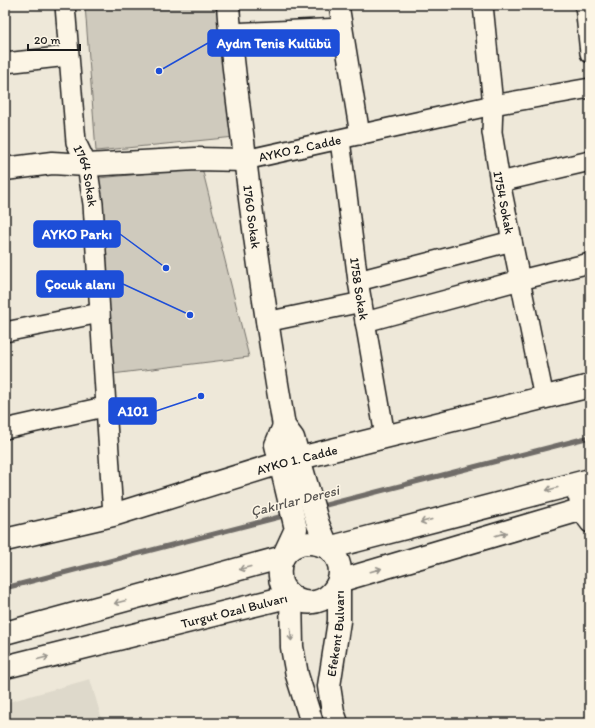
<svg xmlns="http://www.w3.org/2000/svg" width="595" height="728" font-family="Itim,sans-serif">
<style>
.built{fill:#ded9cb}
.green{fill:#cfcabd;stroke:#76736c}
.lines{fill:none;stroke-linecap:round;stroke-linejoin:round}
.stream{stroke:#6f6c67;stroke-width:5}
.minor-casing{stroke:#1c1c1c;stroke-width:22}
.tertiary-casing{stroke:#1c1c1c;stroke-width:25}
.primary-casing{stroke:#1c1c1c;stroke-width:25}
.minor{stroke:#fcf5e5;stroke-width:19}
.tertiary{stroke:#fcf5e5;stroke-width:22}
.primary{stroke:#fcf5e5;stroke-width:22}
.oneway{stroke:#97938b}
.labels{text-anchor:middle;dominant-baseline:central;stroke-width:3;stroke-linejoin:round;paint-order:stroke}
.street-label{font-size:13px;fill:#1c1c1c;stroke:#fcf5e5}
.water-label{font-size:14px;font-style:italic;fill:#5b5854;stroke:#fcf5e5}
.leader{fill:none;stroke:#1d4ed8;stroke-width:1.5}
.callout-dot{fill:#1d4ed8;stroke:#fcf5e5;stroke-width:1.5}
.callout{fill:#1d4ed8;stroke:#1d4ed8;stroke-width:1.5}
.callout-label{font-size:14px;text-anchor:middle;font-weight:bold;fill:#fff}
</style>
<rect width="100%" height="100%" fill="#eee8d9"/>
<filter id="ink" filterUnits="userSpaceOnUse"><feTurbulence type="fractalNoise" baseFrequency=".025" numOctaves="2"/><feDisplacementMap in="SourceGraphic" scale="8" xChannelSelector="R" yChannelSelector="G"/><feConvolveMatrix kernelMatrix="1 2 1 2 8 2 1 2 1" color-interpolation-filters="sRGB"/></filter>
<g filter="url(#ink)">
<path class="built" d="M90,679L103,723H5V703Z"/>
<g class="green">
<path d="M85,5H223L235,137L96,151Z"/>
<path d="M202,168L249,357L112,374L99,178Z"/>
</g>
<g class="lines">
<g class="stream">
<path d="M318,507L590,437"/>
<path d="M5,588L287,515"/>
</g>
<g class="minor-casing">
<g id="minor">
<path id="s1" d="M65,5L76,142L87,165L93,204L113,515"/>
<path d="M339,5L360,135"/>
<path id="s2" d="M483,5L493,105L492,132L500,182L544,398"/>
<path d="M585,5L590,53"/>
<path d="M230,33L342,28"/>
<path d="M5,63L68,56"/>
<path id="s3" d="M340,140L358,281L385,436"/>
<path id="s4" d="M245,160L493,105L590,88"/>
<path d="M500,182L590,161"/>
<path d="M358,281L512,241"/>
<path d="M266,322L362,302"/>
<path d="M365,322L520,280L590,263"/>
<path d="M5,332L100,313"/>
<path d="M5,429L104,407"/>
<path d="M573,484L587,519L590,523"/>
</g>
</g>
<g class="tertiary-casing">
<g id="tertiary">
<path id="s5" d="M228,5C231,50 237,96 243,141C254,237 268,332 284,426L293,438L318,524L328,548"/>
<path d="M5,169L52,163L87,165L196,159L245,160"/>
<path id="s6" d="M5,540L113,515L280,463L590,386"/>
<path d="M283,557L296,529L276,445L284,426"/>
<path d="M291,596L292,647L297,675L312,723"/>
<path id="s7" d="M337,723L333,712L329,686L339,621V581"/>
</g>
</g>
<g class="primary-casing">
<g id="primary">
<path d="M328,548C362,578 316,623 287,592C283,588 280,582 280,576C277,547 304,536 328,548L590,480"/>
<path d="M339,581L590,507"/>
<path d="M5,633L283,557"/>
<path id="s8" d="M5,667L291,596"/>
</g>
</g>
<use href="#minor" class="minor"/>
<use href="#tertiary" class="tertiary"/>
<use href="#primary" class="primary"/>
</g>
<defs><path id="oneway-shaft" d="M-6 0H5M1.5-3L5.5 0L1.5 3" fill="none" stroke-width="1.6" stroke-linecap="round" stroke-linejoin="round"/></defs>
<g class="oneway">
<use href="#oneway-shaft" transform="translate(552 489) rotate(166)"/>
<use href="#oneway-shaft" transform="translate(426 521) rotate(165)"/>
<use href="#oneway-shaft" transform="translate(501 534) rotate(-16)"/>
<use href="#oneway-shaft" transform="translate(245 568) rotate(165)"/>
<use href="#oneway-shaft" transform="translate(376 570) rotate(-16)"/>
<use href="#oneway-shaft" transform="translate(120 602) rotate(165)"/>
<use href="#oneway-shaft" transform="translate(291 635) rotate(86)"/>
<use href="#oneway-shaft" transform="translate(43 658) rotate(-14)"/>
</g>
</g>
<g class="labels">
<g class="street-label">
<text stroke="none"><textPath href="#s4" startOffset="56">AYKO 2. Cadde</textPath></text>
<text stroke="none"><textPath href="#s1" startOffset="173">1764 Sokak</textPath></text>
<text stroke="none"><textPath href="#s2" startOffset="199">1754 Sokak</textPath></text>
<text stroke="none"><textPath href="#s5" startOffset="213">1760 Sokak</textPath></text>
<text stroke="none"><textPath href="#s3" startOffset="150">1758 Sokak</textPath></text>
<text stroke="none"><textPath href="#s6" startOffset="303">AYKO 1. Cadde</textPath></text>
<text stroke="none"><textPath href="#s8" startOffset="236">Turgut Ozal Bulvarı</textPath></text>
<text stroke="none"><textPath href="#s7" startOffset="91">Efekent Bulvarı</textPath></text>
</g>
<g class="water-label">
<text transform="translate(295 501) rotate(-14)">Çakırlar Deresi</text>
</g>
</g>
<path class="leader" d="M159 71L208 43M166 268L120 234M190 315L123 284M201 396L156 411"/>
<g class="callout-dot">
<circle cx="159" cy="71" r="4"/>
<circle cx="166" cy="268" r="4"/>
<circle cx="190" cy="315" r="4"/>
<circle cx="201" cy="396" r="4"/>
</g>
<g class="callout">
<rect x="208" y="30" width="131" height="26" rx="4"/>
<rect x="34" y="221" width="86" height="26" rx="4"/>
<rect x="37" y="271" width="86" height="26" rx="4"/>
<rect x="109" y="398" width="47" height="26" rx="4"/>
</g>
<g class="callout-label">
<text x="274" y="48">Aydın Tenis Kulübü</text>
<text x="77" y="239">AYKO Parkı</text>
<text x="80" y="289">Çocuk alanı</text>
<text x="133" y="416">A101</text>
</g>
<rect width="595" height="728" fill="none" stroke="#fcf5e5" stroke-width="20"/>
<rect x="10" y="10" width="575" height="708" fill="none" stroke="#1c1c1c" stroke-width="1.5" filter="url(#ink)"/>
<path d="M28 44v6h52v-6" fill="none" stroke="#1c1c1c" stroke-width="2"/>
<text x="34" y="44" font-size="12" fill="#1c1c1c" stroke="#fcf5e5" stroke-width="3" paint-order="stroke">20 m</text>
</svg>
